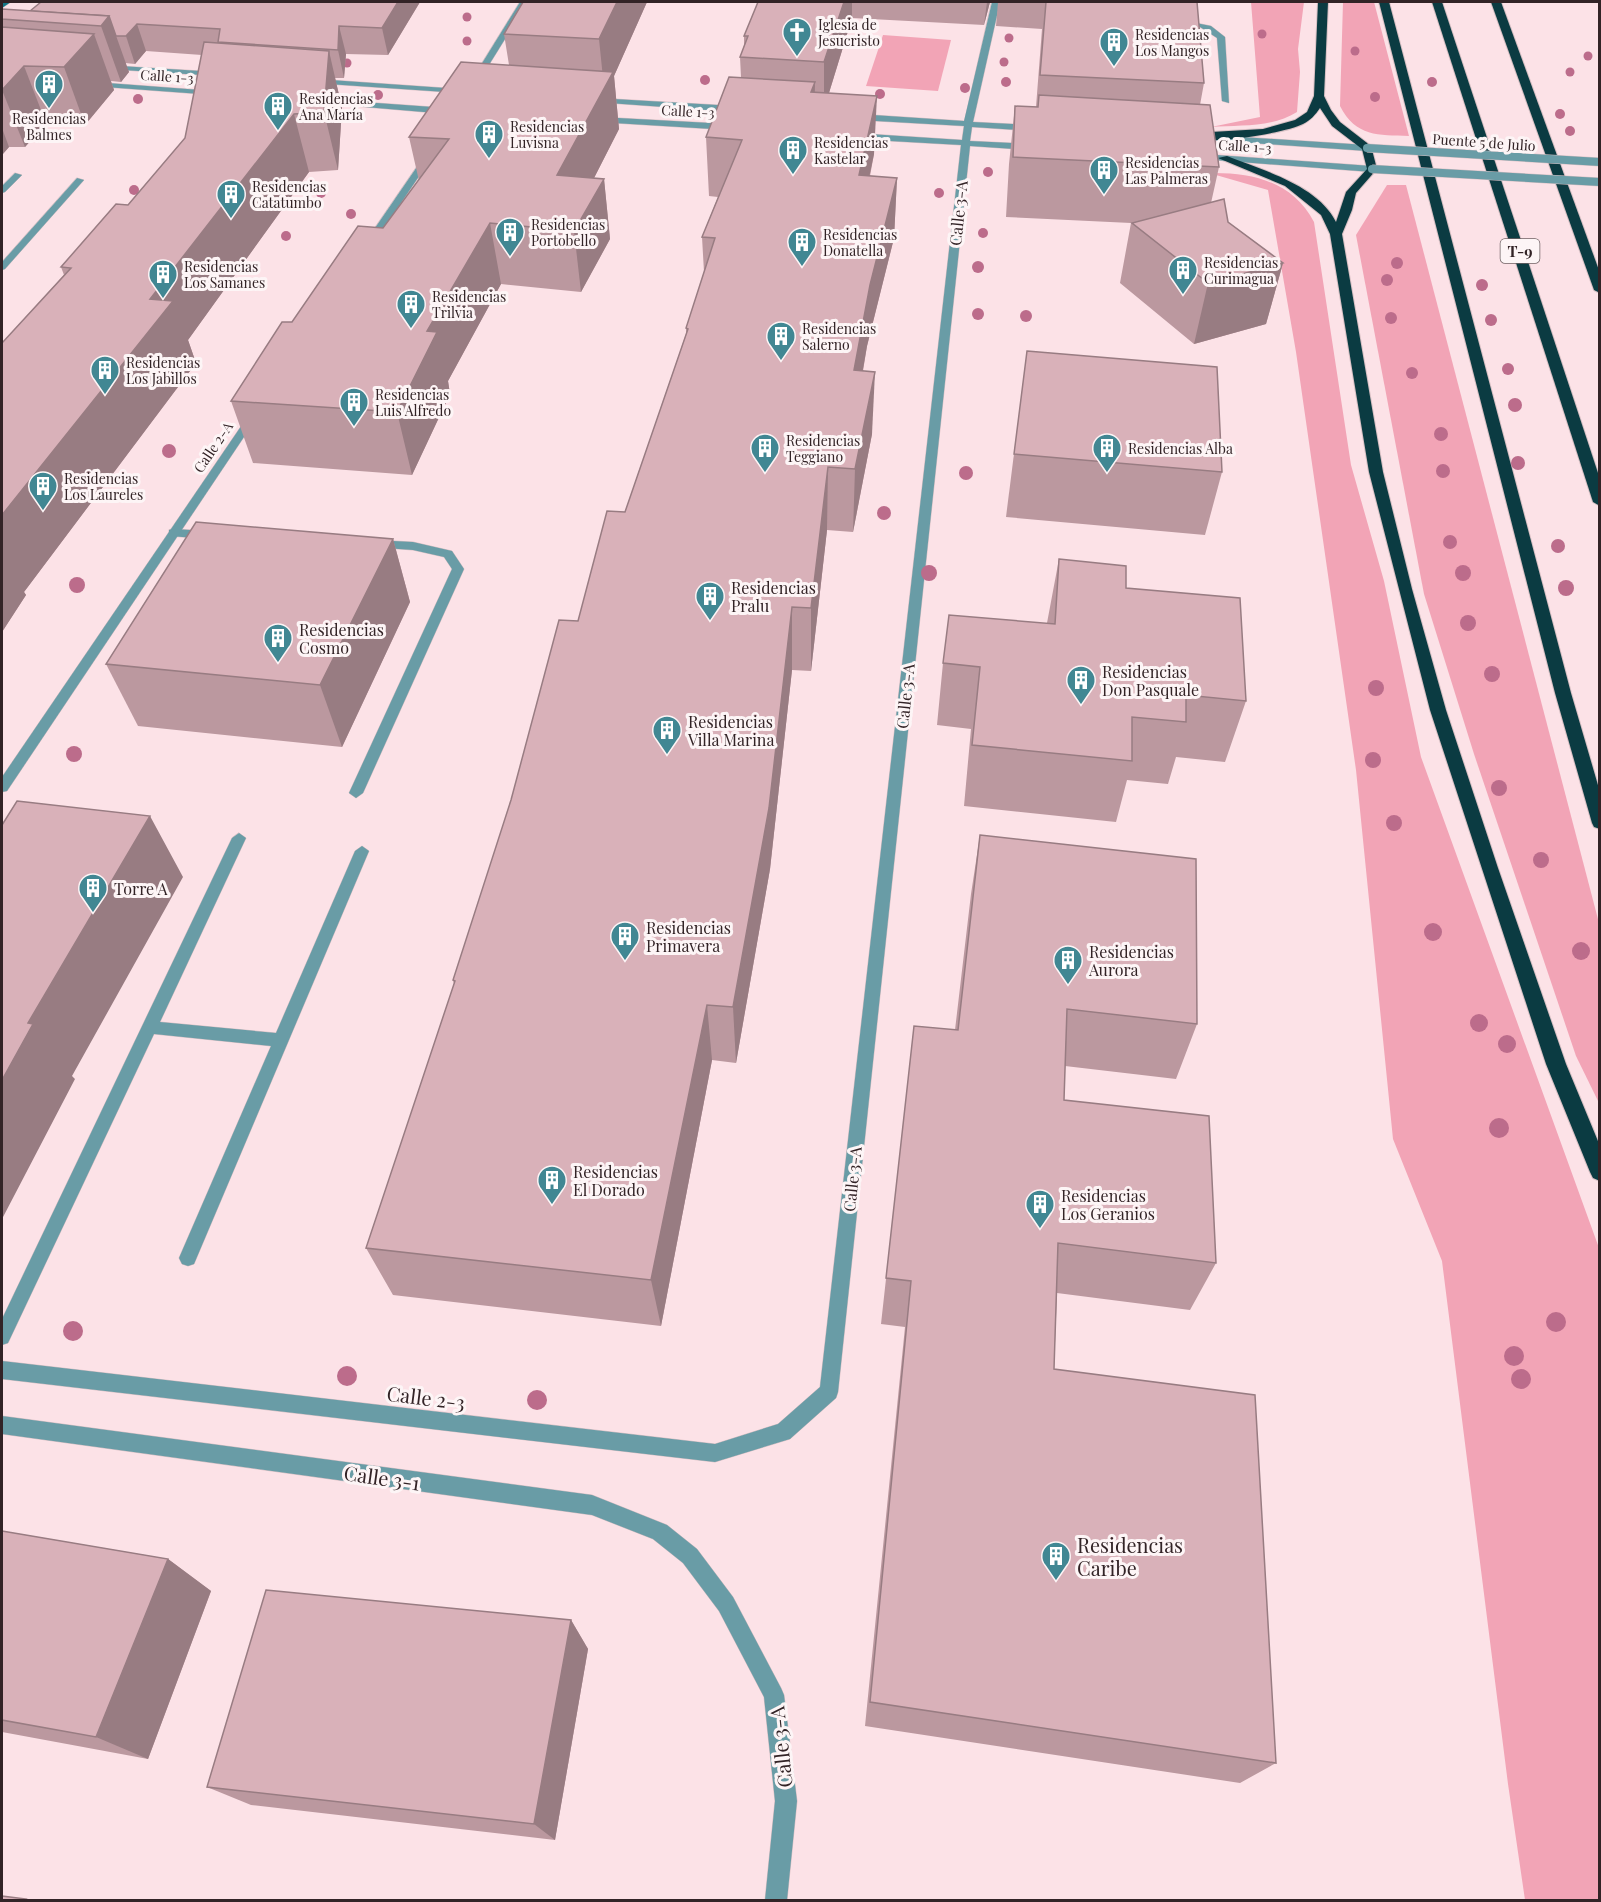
<svg xmlns="http://www.w3.org/2000/svg" width="1601" height="1902" font-family="'Playfair Display',serif">
<style>
.green{fill:#f2a4b6}
.lines{fill:none;stroke-linecap:round;stroke-linejoin:round}
.service-casing{stroke:#d8c0c4;stroke-width:1}
.minor-casing{stroke:#d8c0c4;stroke-width:1}
.secondary-casing{stroke:#d8c0c4;stroke-width:1}
.motorway-casing{stroke:#d8c0c4;stroke-width:2}
.service{fill:#699ca6;fill-rule:evenodd}
.minor{fill:#699ca6;fill-rule:evenodd}
.secondary{fill:#137685;fill-rule:evenodd}
.motorway{fill:#0b3b42;fill-rule:evenodd}
.minor-bridge-casing{stroke:#d8c0c4;stroke-width:9;stroke-linecap:butt}
.minor-bridge{stroke:#699ca6;stroke-width:8}
.tree{fill:#bc6c8b}
.wall{fill:#bb989f}
.shaded-wall{fill:#987c82}
.building{fill:#d9b1b9;stroke:#987c82;stroke-width:1.5}
.labels{text-anchor:middle;dominant-baseline:central;stroke-width:6;stroke-linejoin:round;paint-order:stroke}
.far-poi-label{font-size:14px;fill:#322326;stroke:#fdf5f6;text-anchor:start}
.far-street-label{font-size:14px;fill:#322326;stroke:#fdf5f6}
.shield{fill:#fdf5f6;stroke:#6f6264;stroke-width:1.5}
.shield-label{font-size:15px;font-weight:bold;fill:#322326}
.street-label{font-size:16px;fill:#322326;stroke:#fdf5f6}
.poi-label{font-size:16px;fill:#322326;stroke:#fdf5f6;text-anchor:start}
.near-street-label{font-size:20px;fill:#322326;stroke:#fdf5f6}
.near-poi-label{font-size:20px;fill:#322326;stroke:#fdf5f6;text-anchor:start}
</style>
<rect width="100%" height="100%" fill="#fce2e7"/>
<g class="green">
<path d="M1251,2H1304L1298,49L1300,72L1297,112C1272,128 1240,125 1211,127L1260,117Z"/>
<path d="M1343,2H1374L1409,136C1378,135 1356,137 1340,106Z"/>
<path d="M883,35L951,40L938,91L866,86Z"/>
<path d="M1209,173C1253,172 1293,182 1314,222L1351,465L1384,581L1421,757L1599,1248V1900H1525L1508,1784L1442,1261L1393,1139L1356,770L1296,352L1268,190Z"/>
<path d="M1387,185H1406L1599,923V1103L1576,1056L1474,754L1424,594L1356,235Z"/>
</g>
<g class="lines">
<g class="service-casing">
<g id="service">
<path d="M1181,20L1211,26L1225,37L1229,103L1222,101L1217,38L1200,27L1178,24L1177,22Z"/>
<path d="M15,173L22,175L5,192L2,193V186Z"/>
<path d="M77,178L84,180L5,269L2,270V262Z"/>
<path d="M173,529L209,531L215,535L209,539L169,536V530Z"/>
<path d="M374,540L413,542L452,551L464,569L363,793L356,798L349,793L452,569L444,557L413,550L370,547L368,544Z"/>
<path d="M239,833L246,838L160,1022L276,1033L355,851L362,846L369,851L194,1264L188,1266L182,1264L179,1258L271,1046L154,1034L8,1343L2,1345V1319L232,838Z"/>
</g>
</g>
<g class="minor-casing">
<g id="minor">
<path d="M520,2H528L479,81L472,83L471,81Z"/>
<path d="M992,2H1000L973,122L1032,125L1036,128L1032,131L972,127L970,141L1031,144L1035,147L1031,150L970,146L838,1392L836,1398L790,1439L715,1462L2,1379V1361L715,1444L778,1424L820,1387L961,145L854,139L850,136L854,133L962,140L964,126L858,120L854,117L858,114L964,121Z"/>
<path d="M104,65L217,72L221,74L217,76L107,69H104Z"/>
<path d="M316,79L460,89L464,91L460,93L313,83L312,81Z"/>
<path d="M94,82L214,91L218,93L214,95L91,86L90,84Z"/>
<path d="M597,98L735,106L739,109L735,112L594,102L593,100Z"/>
<path d="M321,99L447,108L451,111L447,114L318,103L317,101Z"/>
<path d="M600,117L729,124L733,127L729,130L597,122V118Z"/>
<path d="M1211,135L1367,145L1371,148L1367,151L1208,140L1207,138Z"/>
<path d="M425,155L432,157L372,246H366L364,244Z"/>
<path d="M1217,155L1372,166L1376,169L1372,172L1214,160L1213,158Z"/>
<path d="M253,413L258,416L7,791L2,792V777L248,416Z"/>
<path d="M2,1416L592,1495L667,1525L697,1549L733,1597L781,1688L784,1695L797,1801L787,1900H765L775,1801L764,1697L719,1611L683,1563L653,1539L592,1515L2,1434Z"/>
</g>
</g>
<g class="secondary-casing">
<path id="secondary" d="M3,2H11L2,8Z"/>
</g>
<g class="motorway-casing">
<g id="motorway">
<path d="M1318,2H1328L1324,96L1331,110L1340,122L1371,146L1377,169L1356,193L1352,210L1342,234L1383,472L1412,589L1446,710L1498,868L1566,1064L1600,1146V1181L1593,1178L1590,1172L1546,1064L1430,710L1369,472L1330,234L1321,215L1285,186L1218,158L1227,156C1262,170 1318,185 1336,222L1346,192L1367,169L1362,149L1332,126L1320,108C1315,115 1311,120 1303,124C1286,133 1203,147 1189,136L1194,133L1263,129L1295,120L1307,112L1314,96Z"/>
<path d="M1379,2H1389L1571,693L1600,792V829L1594,827L1592,823L1555,693Z"/>
<path d="M1432,2H1442L1600,479V506L1593,502Z"/>
<path d="M1491,2H1501L1600,273V293L1594,290Z"/>
</g>
</g>
<use href="#service" class="service"/>
<use href="#minor" class="minor"/>
<use href="#secondary" class="secondary"/>
<use href="#motorway" class="motorway"/>
<g class="minor-bridge-casing">
<g id="minor-bridge">
<path d="M1367,148L1600,162"/>
<path d="M1372,169L1600,182"/>
</g>
</g>
<use href="#minor-bridge" class="minor-bridge"/>
</g>
<g class="tree">
<circle cx="467" cy="17" r="4.5"/>
<circle cx="1262" cy="34" r="4.5"/>
<circle cx="1009" cy="38" r="4.5"/>
<circle cx="467" cy="41" r="4.5"/>
<circle cx="1355" cy="51" r="4.5"/>
<circle cx="1588" cy="56" r="4.5"/>
<circle cx="1004" cy="62" r="4.5"/>
<circle cx="347" cy="63" r="4.5"/>
<circle cx="1570" cy="72" r="4.5"/>
<circle cx="705" cy="80" r="5"/>
<circle cx="1006" cy="82" r="5"/>
<circle cx="1432" cy="82" r="5"/>
<circle cx="965" cy="88" r="5"/>
<circle cx="880" cy="94" r="5"/>
<circle cx="378" cy="95" r="5"/>
<circle cx="1375" cy="97" r="5"/>
<circle cx="138" cy="99" r="5"/>
<circle cx="1560" cy="114" r="5"/>
<circle cx="1570" cy="131" r="5"/>
<circle cx="988" cy="172" r="5"/>
<circle cx="134" cy="190" r="5"/>
<circle cx="321" cy="193" r="5"/>
<circle cx="939" cy="193" r="5"/>
<circle cx="351" cy="214" r="5"/>
<circle cx="983" cy="233" r="5"/>
<circle cx="286" cy="236" r="5"/>
<circle cx="1397" cy="263" r="6"/>
<circle cx="978" cy="267" r="6"/>
<circle cx="1387" cy="280" r="6"/>
<circle cx="1482" cy="285" r="6"/>
<circle cx="978" cy="314" r="6"/>
<circle cx="1026" cy="316" r="6"/>
<circle cx="1391" cy="318" r="6"/>
<circle cx="1491" cy="320" r="6"/>
<circle cx="1508" cy="369" r="6"/>
<circle cx="1412" cy="373" r="6"/>
<circle cx="1515" cy="405" r="7"/>
<circle cx="1441" cy="434" r="7"/>
<circle cx="169" cy="451" r="7"/>
<circle cx="1518" cy="463" r="7"/>
<circle cx="1443" cy="471" r="7"/>
<circle cx="966" cy="473" r="7"/>
<circle cx="884" cy="513" r="7"/>
<circle cx="1450" cy="542" r="7"/>
<circle cx="1558" cy="546" r="7"/>
<circle cx="929" cy="573" r="8"/>
<circle cx="1463" cy="573" r="8"/>
<circle cx="77" cy="585" r="8"/>
<circle cx="1566" cy="588" r="8"/>
<circle cx="1468" cy="623" r="8"/>
<circle cx="1492" cy="674" r="8"/>
<circle cx="1376" cy="688" r="8"/>
<circle cx="74" cy="754" r="8"/>
<circle cx="1373" cy="760" r="8"/>
<circle cx="1499" cy="788" r="8"/>
<circle cx="1394" cy="823" r="8"/>
<circle cx="1541" cy="860" r="8"/>
<circle cx="1433" cy="932" r="9"/>
<circle cx="1581" cy="951" r="9"/>
<circle cx="1479" cy="1023" r="9"/>
<circle cx="1507" cy="1044" r="9"/>
<circle cx="1499" cy="1128" r="10"/>
<circle cx="1556" cy="1322" r="10"/>
<circle cx="73" cy="1331" r="10"/>
<circle cx="1514" cy="1356" r="10"/>
<circle cx="347" cy="1376" r="10"/>
<circle cx="1521" cy="1379" r="10"/>
<circle cx="537" cy="1400" r="10"/>
</g>
<g class="wall">
<path d="M41,2H420L388,55L346,54L344,78H335L342,108L338,170L309,172L188,340L196,363L24,592L26,595L2,632V343L64,275L61,267L128,205L185,138L202,55L146,51L135,64L125,63L129,72L121,82L111,81L114,90L85,125L46,123L25,147H9L2,155V9L30,11Z"/>
<path d="M647,2L614,76L619,129L594,178L604,179L610,239L581,292L501,284L448,381L450,394L412,475L253,463L231,401L292,322L383,228L419,181L409,137L509,65L504,34Z"/>
<path d="M758,2H990L984,25L852,18L829,93L874,154L870,176L897,178L894,238L867,346L863,371L872,434L853,532L827,530L811,671L792,670L770,869L736,1063L712,1060L661,1326L393,1295L366,1248L454,984L453,980L578,621L625,512L686,334V328L704,272L702,237L718,197L709,196L706,137L741,77L740,57L744,46V36Z"/>
<path d="M998,2H1197L1204,83L1200,105L1219,167L1211,203L1228,222L1283,263L1266,324L1194,344L1120,283L1131,223L1006,217L1009,164L1015,106L1036,107L1042,29L996,26Z"/>
<path d="M1027,351L1222,472L1205,535L1006,517Z"/>
<path d="M393,539L410,602L342,747L138,726L106,664Z"/>
<path d="M1059,559L1126,588L1246,701L1225,762L1176,757L1168,784L1127,780L1116,822L964,806L971,729L937,725L943,663L1047,623Z"/>
<path d="M980,835L1197,1024L1176,1079L1065,1066L1064,1100L1216,1263L1190,1310L1057,1293L1054,1369L1276,1763L1240,1783L865,1726L905,1327L881,1324L914,1026L955,1030L971,894Z"/>
<path d="M2,1531L168,1559L211,1591L148,1759L2,1732Z"/>
<path d="M571,1620L588,1649L555,1840L251,1805L207,1787Z"/>
</g>
<g class="shaded-wall">
<path d="M398,2H420L388,55L382,28Z"/>
<path d="M617,2H647L614,76L619,129L567,231L557,175L604,88L599,39Z"/>
<path d="M844,2H852V18L824,109V62Z"/>
<path d="M987,2H990L984,25Z"/>
<path d="M109,16L129,72L121,82L101,26Z"/>
<path d="M137,24L146,51L135,64L126,36Z"/>
<path d="M339,26L346,54L344,78L338,50Z"/>
<path d="M94,34L114,90L85,125L64,67Z"/>
<path d="M329,51L342,108L338,170L324,112Z"/>
<path d="M24,66L46,123L25,147L2,90Z"/>
<path d="M815,82L814,139L811,92Z"/>
<path d="M877,96L874,154L857,235L859,175Z"/>
<path d="M294,114L309,172L188,340L196,363L24,592L26,595L2,632V515L150,299Z"/>
<path d="M2,128L9,147L2,155Z"/>
<path d="M897,178L894,238L867,346L852,432L854,370L870,285Z"/>
<path d="M604,179L610,239L581,292L574,231Z"/>
<path d="M490,223L501,284L448,381L450,394L412,475L397,412L427,331Z"/>
<path d="M1283,263L1266,324L1194,344L1208,283Z"/>
<path d="M875,372L872,434L853,532L855,469Z"/>
<path d="M828,467L827,530L811,671V608Z"/>
<path d="M393,539L410,602L342,747L320,685Z"/>
<path d="M792,607V670L770,869L736,1063L733,1007Z"/>
<path d="M150,816L183,877L72,1076L75,1079L2,1219V1080L28,1023Z"/>
<path d="M707,1005L712,1060L661,1326L651,1280Z"/>
<path d="M168,1559L211,1591L148,1759L96,1737Z"/>
<path d="M571,1620L588,1649L555,1840L534,1824Z"/>
</g>
<g class="building">
<path d="M41,2H398L382,28L339,26L338,50L218,42L220,29L137,24L126,36H116L109,16L30,11Z"/>
<path d="M523,2H617L599,39L504,34Z"/>
<path d="M758,2H844L824,62L740,57L748,36H744Z"/>
<path d="M1046,2H1197L1204,83L1040,75Z"/>
<path d="M2,9L109,16L101,26L2,19Z"/>
<path d="M2,27L94,34L64,67L24,66L2,90Z"/>
<path d="M204,42L329,51L324,112L294,114L150,299L173,301L2,515V343L71,268L61,267L116,204L128,205L185,138Z"/>
<path d="M461,62L613,72L557,175L604,179L574,231L490,223L427,331L437,332L397,412L231,401L282,322H292L358,226L383,228L449,139L409,137Z"/>
<path d="M729,77L815,82L811,92L877,96L859,175L897,178L870,285L854,370L875,372L855,469L828,467L811,608L792,607L769,808L733,1007L707,1005L651,1280L366,1248L455,981L453,980L511,800L559,620L578,621L607,511L625,512L688,329L686,328L715,238L702,237L742,140L706,137Z"/>
<path d="M1039,95L1210,105L1219,167L1013,157L1015,106L1038,107Z"/>
<path d="M1224,199L1228,222L1283,263L1208,283L1132,223Z"/>
<path d="M1027,351L1217,367L1222,472L1014,454Z"/>
<path d="M196,522L393,539L320,685L106,664Z"/>
<path d="M1059,559L1126,566V588L1240,598L1246,701L1186,695V722L1132,717V761L972,745L980,667L943,663L949,615L1055,624Z"/>
<path d="M17,801L150,816L28,1023L33,1024L2,1080V825Z"/>
<path d="M980,835L1196,859L1197,1024L1067,1009L1064,1100L1209,1116L1216,1263L1058,1243L1054,1369L1255,1395L1276,1763L870,1702L911,1281L886,1278L914,1026L958,1030Z"/>
<path d="M2,1531L168,1559L96,1737L2,1720Z"/>
<path d="M266,1590L571,1620L534,1824L207,1787Z"/>
<path d="M2,1896L26,1899L25,1900H2Z"/>
</g>
<defs>
<g id="church-pin" transform="scale(1.5)"><path d="M0 17L-7.5 6A9.5 9.5 0 1 1 7.5 6Z" fill="#418793" stroke="#fdf5f6"/><path d="M-1.2-6h2.4v3.5h3.3v2.4h-3.3V6h-2.4V-.1h-3.3v-2.4h3.3Z" fill="#fff"/></g>
<g id="building-pin" transform="scale(1.5)"><path d="M0 17L-7.5 6A9.5 9.5 0 1 1 7.5 6Z" fill="#418793" stroke="#fdf5f6"/><path d="M-4-6H4V6H1V3H-1V6H-4ZM-2.5-4.3h1.7v1.8h-1.7ZM.8-4.3h1.7v1.8H.8ZM-2.5-1h1.7V.8h-1.7ZM.8-1h1.7V.8H.8Z" fill="#fff"/></g>
</defs>
<g fill-rule="evenodd">
<use href="#church-pin" x="797" y="32"/>
<use href="#building-pin" x="1114" y="42"/>
<use href="#building-pin" x="49" y="84"/>
<use href="#building-pin" x="278" y="106"/>
<use href="#building-pin" x="489" y="134"/>
<use href="#building-pin" x="793" y="150"/>
<use href="#building-pin" x="1104" y="170"/>
<use href="#building-pin" x="231" y="194"/>
<use href="#building-pin" x="510" y="232"/>
<use href="#building-pin" x="802" y="242"/>
<use href="#building-pin" x="1183" y="270"/>
<use href="#building-pin" x="163" y="274"/>
<use href="#building-pin" x="411" y="304"/>
<use href="#building-pin" x="781" y="336"/>
<use href="#building-pin" x="105" y="370"/>
<use href="#building-pin" x="354" y="402"/>
<use href="#building-pin" x="765" y="448"/>
<use href="#building-pin" x="1107" y="448"/>
<use href="#building-pin" x="43" y="486"/>
<use href="#building-pin" x="710" y="596"/>
<use href="#building-pin" x="278" y="638"/>
<use href="#building-pin" x="1081" y="680"/>
<use href="#building-pin" x="667" y="730"/>
<use href="#building-pin" x="93" y="888"/>
<use href="#building-pin" x="625" y="936"/>
<use href="#building-pin" x="1068" y="960"/>
<use href="#building-pin" x="552" y="1180"/>
<use href="#building-pin" x="1040" y="1204"/>
<use href="#building-pin" x="1056" y="1556"/>
</g>
<g class="labels">
<g class="far-poi-label">
<text x="818" y="24">Iglesia de<tspan x="818" dy="16">Jesucristo</tspan></text>
<text x="1135" y="34">Residencias<tspan x="1135" dy="16">Los Mangos</tspan></text>
<text x="299" y="98">Residencias<tspan x="299" dy="16">Ana María</tspan></text>
<text x="49" y="118" text-anchor="middle">Residencias<tspan x="49" dy="16">Balmes</tspan></text>
<text x="510" y="126">Residencias<tspan x="510" dy="16">Luvisna</tspan></text>
<text x="814" y="142">Residencias<tspan x="814" dy="16">Kastelar</tspan></text>
<text x="1125" y="162">Residencias<tspan x="1125" dy="16">Las Palmeras</tspan></text>
<text x="252" y="186">Residencias<tspan x="252" dy="16">Catatumbo</tspan></text>
<text x="531" y="224">Residencias<tspan x="531" dy="16">Portobello</tspan></text>
<text x="823" y="234">Residencias<tspan x="823" dy="16">Donatella</tspan></text>
<text x="1204" y="262">Residencias<tspan x="1204" dy="16">Curimagua</tspan></text>
<text x="184" y="266">Residencias<tspan x="184" dy="16">Los Samanes</tspan></text>
<text x="432" y="296">Residencias<tspan x="432" dy="16">Trilvia</tspan></text>
<text x="802" y="328">Residencias<tspan x="802" dy="16">Salerno</tspan></text>
<text x="126" y="362">Residencias<tspan x="126" dy="16">Los Jabillos</tspan></text>
<text x="375" y="394">Residencias<tspan x="375" dy="16">Luis Alfredo</tspan></text>
<text x="786" y="440">Residencias<tspan x="786" dy="16">Teggiano</tspan></text>
<text x="1128" y="448">Residencias Alba</text>
<text x="64" y="478">Residencias<tspan x="64" dy="16">Los Laureles</tspan></text>
</g>
<g class="far-street-label">
<text transform="translate(167 76) rotate(4)">Calle 1-3</text>
<text transform="translate(688 111) rotate(3)">Calle 1-3</text>
<text transform="translate(1484 142) rotate(4)">Puente 5 de Julio</text>
<text transform="translate(1245 146) rotate(4)">Calle 1-3</text>
<text transform="translate(213 447) rotate(-56)">Calle 2-A</text>
</g>
<rect class="shield" x="1500.5" y="239" width="39" height="24" rx="4.5"/>
<g class="shield-label">
<text x="1520" y="251">T-9</text>
</g>
<g class="street-label">
<text transform="translate(958 213) rotate(-84)">Calle 3-A</text>
<text transform="translate(905 696) rotate(-84)">Calle 3-A</text>
<text transform="translate(852 1179) rotate(-84)">Calle 3-A</text>
</g>
<g class="poi-label">
<text x="731" y="587">Residencias<tspan x="731" dy="18">Pralu</tspan></text>
<text x="299" y="629">Residencias<tspan x="299" dy="18">Cosmo</tspan></text>
<text x="1102" y="671">Residencias<tspan x="1102" dy="18">Don Pasquale</tspan></text>
<text x="688" y="721">Residencias<tspan x="688" dy="18">Villa Marina</tspan></text>
<text x="114" y="888">Torre A</text>
<text x="646" y="927">Residencias<tspan x="646" dy="18">Primavera</tspan></text>
<text x="1089" y="951">Residencias<tspan x="1089" dy="18">Aurora</tspan></text>
<text x="573" y="1171">Residencias<tspan x="573" dy="18">El Dorado</tspan></text>
<text x="1061" y="1195">Residencias<tspan x="1061" dy="18">Los Geranios</tspan></text>
</g>
<g class="near-street-label">
<text transform="translate(426 1397) rotate(7)">Calle 2-3</text>
<text transform="translate(382 1477) rotate(8)">Calle 3-1</text>
<text transform="translate(780 1747) rotate(-96)">Calle 3-A</text>
</g>
<g class="near-poi-label">
<text x="1077" y="1544">Residencias<tspan x="1077" dy="23">Caribe</tspan></text>
</g>
</g>
<rect width="1601" height="1902" fill="none" stroke="#322326" stroke-width="6"/>
</svg>
